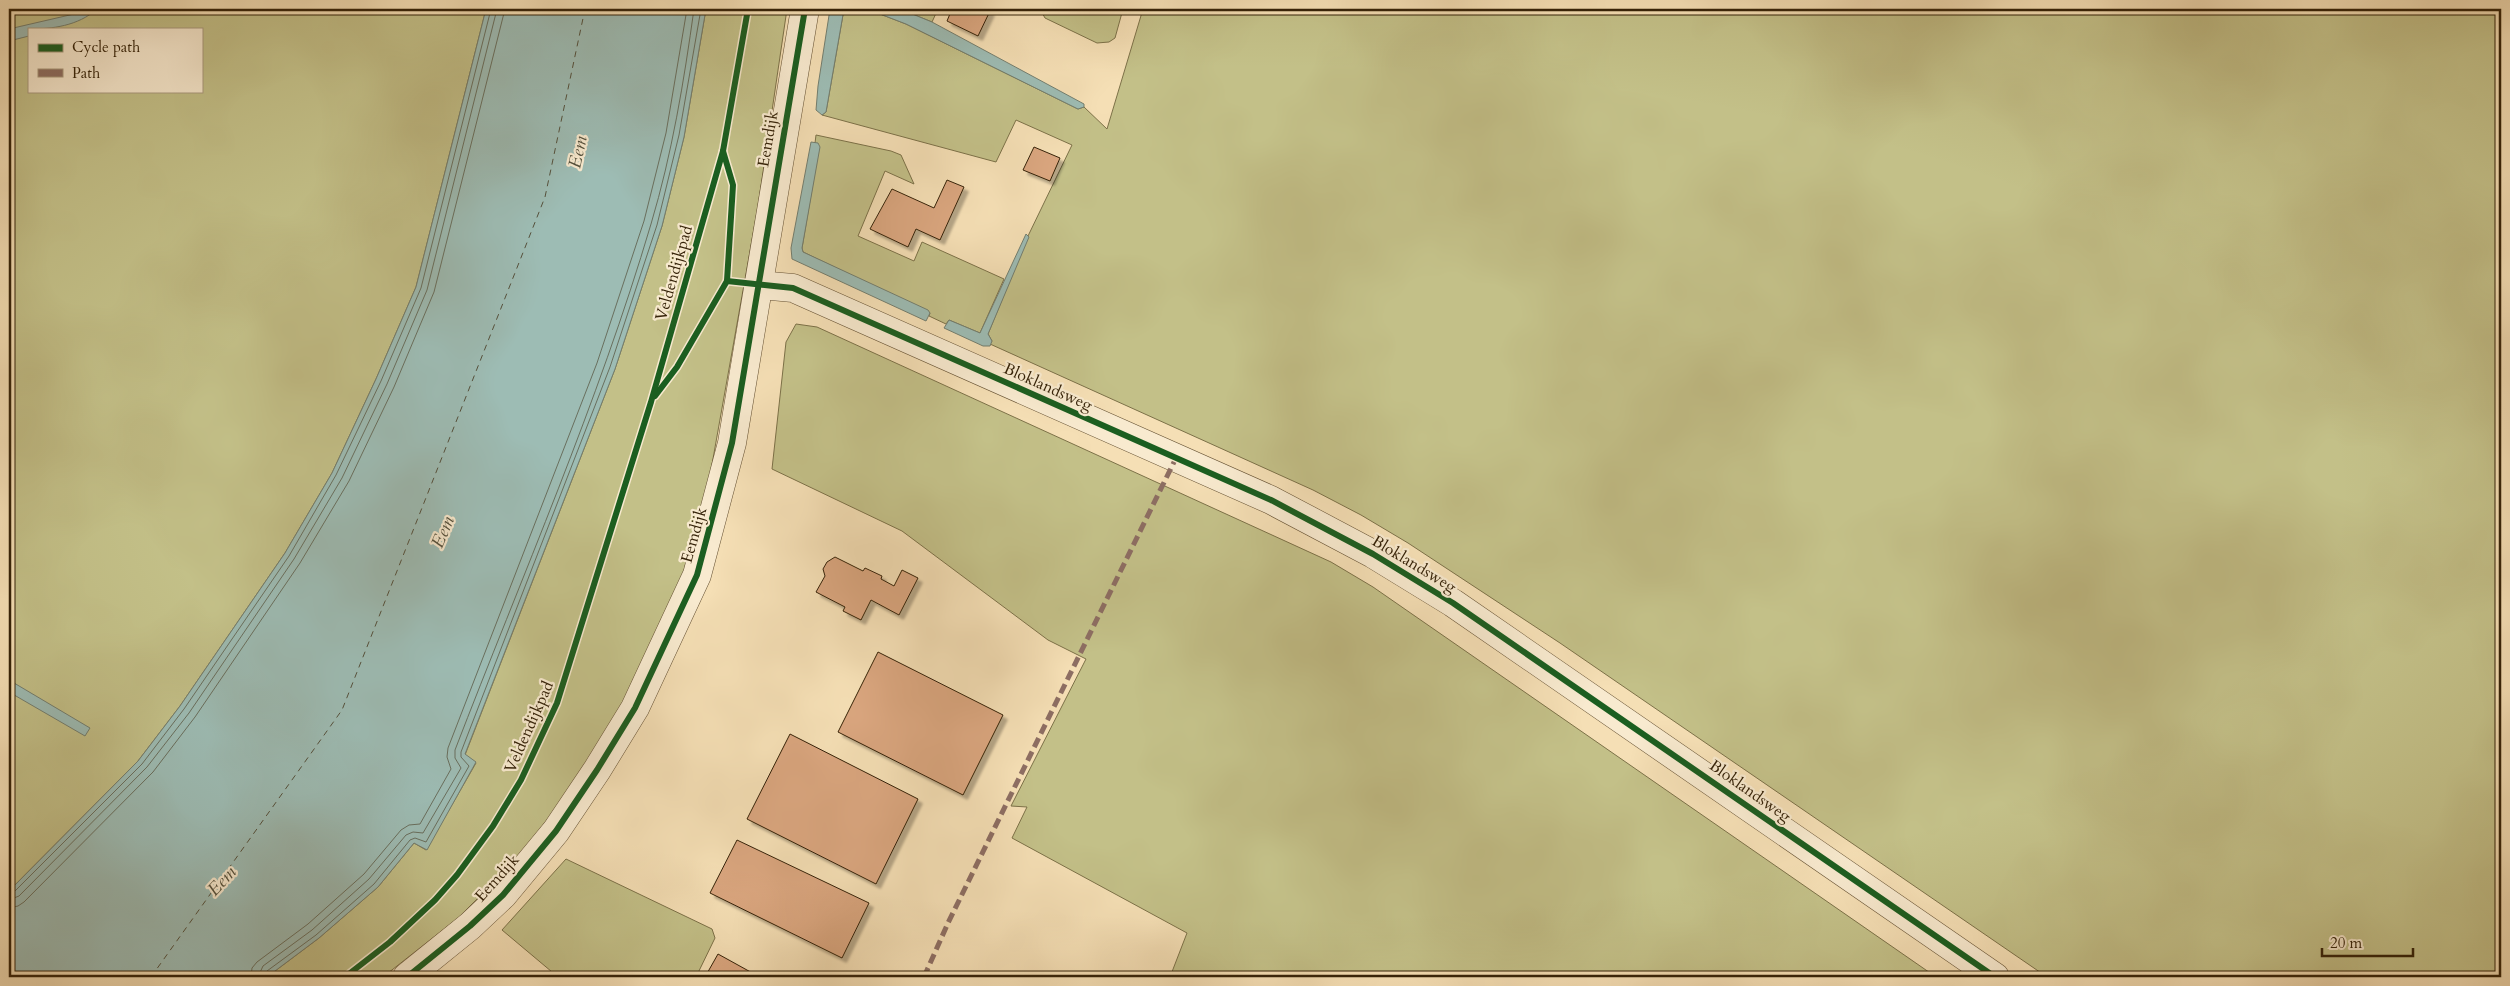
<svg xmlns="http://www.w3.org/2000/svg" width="2510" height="986" font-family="Cardo,serif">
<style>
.green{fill:#c3c088;stroke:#7c7148;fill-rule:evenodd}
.water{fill:#9dbcb4;stroke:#737e6f}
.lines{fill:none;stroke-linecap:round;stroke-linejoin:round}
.shore{stroke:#696f5e;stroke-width:1}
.ferry{stroke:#54503c;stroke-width:1;stroke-dasharray:6 5;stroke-linecap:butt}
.building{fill:#daa67f;stroke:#352208;filter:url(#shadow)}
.minor-casing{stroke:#655133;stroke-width:29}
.tertiary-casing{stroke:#655133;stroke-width:29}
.minor{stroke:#f8eacf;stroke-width:28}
.tertiary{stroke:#f8eacf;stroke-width:28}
.quiet{stroke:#8d6e63;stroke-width:5;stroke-dasharray:10 5;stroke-linecap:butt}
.cycleway-casing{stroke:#f8eacf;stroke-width:9}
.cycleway{stroke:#1b5e20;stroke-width:6}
.labels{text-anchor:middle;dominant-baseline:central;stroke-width:4.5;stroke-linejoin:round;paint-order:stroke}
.street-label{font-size:16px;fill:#352208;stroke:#f8eacf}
.water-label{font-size:18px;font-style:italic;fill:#54503c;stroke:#f8eacf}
</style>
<defs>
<filter id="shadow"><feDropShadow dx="4.5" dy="4.5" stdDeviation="1" flood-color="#0004"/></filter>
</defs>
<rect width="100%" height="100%" fill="#f5dfb5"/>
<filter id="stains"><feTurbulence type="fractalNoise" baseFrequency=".004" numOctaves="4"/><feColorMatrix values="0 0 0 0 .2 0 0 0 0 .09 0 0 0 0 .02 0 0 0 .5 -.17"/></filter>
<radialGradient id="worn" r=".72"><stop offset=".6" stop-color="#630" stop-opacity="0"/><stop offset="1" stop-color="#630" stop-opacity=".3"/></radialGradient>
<g class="green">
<path d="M9,9H486L416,287L376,379L332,473L285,553L180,706L138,761L9,891ZM29,29H201V91H29Z"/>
<path d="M706,9H787L758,206L711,470L682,578L616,720L565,797L514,862L458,918L383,977H267L319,938L378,887L414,843L426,850L476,763L465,755L615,369L662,226L684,137Z"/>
<path d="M844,9H867L906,24L1078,109L1084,107L1107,129L1143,9H2501V977H2047L1560,643L1408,543L1361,515L1313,490L990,344L992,341L988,334L1028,236L1072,145L1016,120L996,162L822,115L826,112Z"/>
<path d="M900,9H938L932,22Z"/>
<path d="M1040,9H1123L1115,38L1109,42L1097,43L1045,18Z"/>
<path d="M816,135L891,151L901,155L914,184L885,171L858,236L914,261L922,242L1004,279L980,333L949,320L946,324L929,316L930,313L803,252L802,248L819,147L815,143Z"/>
<path d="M796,324L817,327L1331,562L1373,587L1936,977H1170L1187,933L1012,838L1027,807L1011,806L1086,659L1048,640L902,531L772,469L786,342Z"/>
<path d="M566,859L712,929L715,938L696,977H558L502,930Z"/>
</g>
<g class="water">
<path d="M79,9H97C78,26 52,29 29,29V36L9,41V29L74,14Z"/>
<path d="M486,9H706L684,137L662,226L615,369L465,754L476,762L427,850L414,843L378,887L319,938L267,977H9V891L138,761L180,706L285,553L332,473L376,379L416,287Z"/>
<path d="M830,9H844L826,112L822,115L816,110L818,86Z"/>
<path d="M867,9H900L932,22L1084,104V107L1078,109L906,24Z"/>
<path d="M811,142L818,143L820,147L802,248L803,252L928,310L930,313L926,321L792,259L791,248Z"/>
<path d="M1026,234L1029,237L988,334L992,341L990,346H983L944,328L949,320L980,333Z"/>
<path d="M9,680L90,728L85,736L9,692Z"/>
</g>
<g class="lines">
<g class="shore">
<path d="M9,894L14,892L142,764L184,709L289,556L336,475L381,381L421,288L491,9"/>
<path d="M9,900L19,896L147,767L189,713L294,559L342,478L387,384L427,290L497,9"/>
<path d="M9,908L18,906L24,902L153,772L195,717L300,563L349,481L394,387L434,292L505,9"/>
<path d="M251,977L252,968L257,962L308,924L364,874L401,830L409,825L420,824L451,769L447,757L448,748L597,363L644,221L666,133L687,9"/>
<path d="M258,977L263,966L312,930L369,879L406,835L413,832L423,833L461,768L455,758V750C522,576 598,403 651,224C672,154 684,81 694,9"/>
<path d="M265,977L267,971L316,935L374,884L410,840L415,838L426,842L469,766L461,757V752L610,367L657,225L679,135L701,9"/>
</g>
<path class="ferry" d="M151,977L342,710L545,197L585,9"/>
</g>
<g class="building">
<path d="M952,9H985L990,11L978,36L947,21Z"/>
<path d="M1034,147L1060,158L1050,181L1023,170Z"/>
<path d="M947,180L964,187L940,240L916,229L908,247L870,229L892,189L934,208Z"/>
<path d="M835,557L863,571L865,568L882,576L881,579L894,586L902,570L918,578L899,615L871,600L861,620L843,611L845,607L816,592L825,576L823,569L827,562Z"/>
<path d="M878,652L1003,715L963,795L838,732Z"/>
<path d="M790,734L918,799L876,884L747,819Z"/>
<path d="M737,840L869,903L842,958L710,893Z"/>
<path d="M718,954L756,975L754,977H705Z"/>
</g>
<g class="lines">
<g class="minor-casing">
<path id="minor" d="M759,285L793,288L1271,500L1373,554L1453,603L1995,977"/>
</g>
<g class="tertiary-casing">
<path id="tertiary" d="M407,977L470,926L503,895L556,831L597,770L635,708L697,575L732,443L805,9"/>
</g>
<use href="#minor" class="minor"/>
<use href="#tertiary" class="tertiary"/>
<path class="quiet" d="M924,977L948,923L1176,458"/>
<g class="cycleway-casing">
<g id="cycleway">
<path d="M727,281L793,288L1271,500L1373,554L1453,603L1995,977"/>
<path d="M655,396L677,367L727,281L733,185L723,151"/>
<path d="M345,977L390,942L435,900L457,875L493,826L521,780L557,703L651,402L723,151L748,9"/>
<path d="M407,977L470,926L503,895L556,831L597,770L635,708L697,575L732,443L805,9"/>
</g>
</g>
<use href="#cycleway" class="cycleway"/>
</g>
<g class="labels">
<g class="street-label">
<text transform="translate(768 139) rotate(-80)">Eemdijk</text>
<text transform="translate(674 273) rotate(-74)">Veldendijkpad</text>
<text transform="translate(1048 387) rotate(24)">Bloklandsweg</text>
<text transform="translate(694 535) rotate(-74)">Eemdijk</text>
<text transform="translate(1414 564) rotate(31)">Bloklandsweg</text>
<text transform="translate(529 727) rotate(-66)">Veldendijkpad</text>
<text transform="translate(1750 791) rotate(35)">Bloklandsweg</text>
<text transform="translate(497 878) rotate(-48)">Eemdijk</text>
</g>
<g class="water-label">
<text transform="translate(578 152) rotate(-78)">Eem</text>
<text transform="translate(443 532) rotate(-67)">Eem</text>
<text transform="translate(222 881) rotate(-47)">Eem</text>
</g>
</g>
<rect width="2510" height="986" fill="none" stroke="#f5dfb5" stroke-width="30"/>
<rect x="10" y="10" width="2490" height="966" fill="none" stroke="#352208" stroke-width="2.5"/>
<rect x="15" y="15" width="2480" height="956" fill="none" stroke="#352208"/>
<rect x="28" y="28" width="175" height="65" fill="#f8eacf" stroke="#aa9a7f"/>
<rect x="38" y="44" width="25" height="8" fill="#1b5e20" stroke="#aa9a7f"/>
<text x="72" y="52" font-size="15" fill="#352208">Cycle path</text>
<rect x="38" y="69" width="25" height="8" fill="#8d6e63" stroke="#aa9a7f"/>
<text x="72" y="78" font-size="15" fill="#352208">Path</text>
<path d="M2322 948v8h91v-8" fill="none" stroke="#352208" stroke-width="2.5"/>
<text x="2330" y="948" font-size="15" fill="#352208" stroke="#f8eacf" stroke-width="4" paint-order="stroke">20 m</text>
<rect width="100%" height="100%" filter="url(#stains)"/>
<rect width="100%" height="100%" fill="url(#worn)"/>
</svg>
